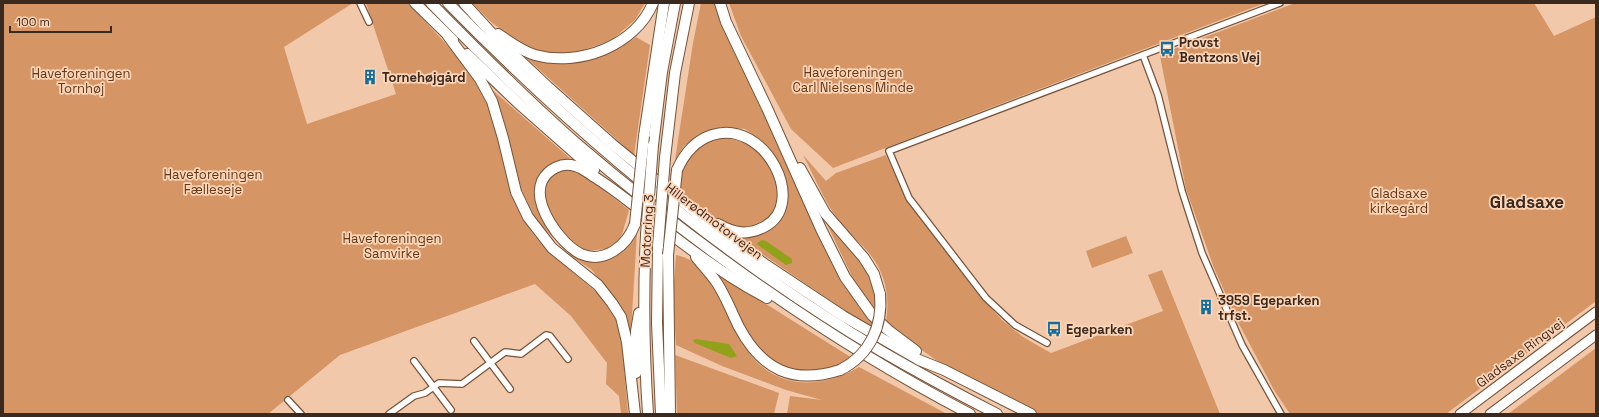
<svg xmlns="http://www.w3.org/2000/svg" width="1599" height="417" font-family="'Space Grotesk',sans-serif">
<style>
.green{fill:#d59565}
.water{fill:#91a21a}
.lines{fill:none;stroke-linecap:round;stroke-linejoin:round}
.street-casing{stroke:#775339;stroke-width:8}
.primary-casing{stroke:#775339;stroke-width:11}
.highway-casing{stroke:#775339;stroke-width:12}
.street{stroke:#fff;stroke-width:5.5}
.primary{stroke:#fff;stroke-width:9}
.highway{stroke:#fff;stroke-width:10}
.highway-bridge-casing{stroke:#775339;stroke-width:12;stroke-linecap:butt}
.highway-bridge{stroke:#fff;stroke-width:10}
.labels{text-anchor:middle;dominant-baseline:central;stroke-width:3.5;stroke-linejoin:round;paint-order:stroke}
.poi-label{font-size:13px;font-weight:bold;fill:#39291e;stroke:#fed5b7;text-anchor:start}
.park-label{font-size:13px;fill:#5f3818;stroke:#fed5b7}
.street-label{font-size:13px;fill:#39291e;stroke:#fed5b7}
.district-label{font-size:17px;font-weight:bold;fill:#39291e;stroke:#fed5b7}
</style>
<rect width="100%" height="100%" fill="#f1c8aa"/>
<g class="green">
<path d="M3,3H353L284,47L307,124L396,94L366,3H408L461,60L475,79L489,104L511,190L520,212L531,231L546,250L601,296L616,320L622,342L628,414H621L619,396L606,384L607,363L571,316L535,284L340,355L268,414H3Z"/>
<path d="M472,3H645L635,20L612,40L569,55L541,52L521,44L491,22Z"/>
<path d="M701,3H717L822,236L847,290L875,323L873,330L736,236L762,232L779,221L783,213L787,199L786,183L776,158L764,143L745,129L722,127L699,134L684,146L675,160L693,43Z"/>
<path d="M729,3H1265L833,168L791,129L741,36Z"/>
<path d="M1295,3H1534L1554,36L1596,17V301L1446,414H1290L1274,390L1238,322L1214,268L1186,189L1160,56L1163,53Z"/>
<path d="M636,37L650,45L634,155L523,55C533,58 544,62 554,63C579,66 615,53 636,37Z"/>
<path d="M490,88L572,160L555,163L546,171L543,218L561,246L586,259L624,248L637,233L631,331L611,296L592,270L571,256L535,219L520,186L505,131Z"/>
<path d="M723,138C753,142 766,152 777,180C779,186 781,196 780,201C774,224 745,235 725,224C711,217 694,202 680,192C681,183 681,173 683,164C687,147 709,142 723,138Z"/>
<path d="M803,155L826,181L836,173L886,155L902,191L916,212L978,294L1002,320L1023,337L1051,353L1163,311L1148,275L1162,270L1220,414H1039L936,360L906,339L886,322C890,297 886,274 869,253C860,242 848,233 840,222C824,202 815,177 803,155Z"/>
<path d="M561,170H578L629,210L621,238L606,249L586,251L570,242L553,219L545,201L542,190L548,179Z"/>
<path d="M825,220L872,273L878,313L860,293Z"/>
<path d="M1126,236L1133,253L1092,268L1086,251Z"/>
<path d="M676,255C680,256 685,257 688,259C693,261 697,268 701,272C736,309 737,374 798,382C820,384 840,378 859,367L947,414H787L790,396L822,400L786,390L722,366L676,345L673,296Z"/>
<path d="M712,270L852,358L835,368L793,374L757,351Z"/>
<path d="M1596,348V414H1508Z"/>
<path d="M675,355L779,393L774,414H677Z"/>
</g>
<g class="water">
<path d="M762,240L766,241L792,259V263L786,265L758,245L757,243Z"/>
<path d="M696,339L729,344L737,356L731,358L695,343L693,340Z"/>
</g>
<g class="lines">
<g class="street-casing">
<g id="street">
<path d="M360,3L369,22"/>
<path d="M1143,55L1158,95L1182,191L1202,253L1242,345L1281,414"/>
<path d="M474,341L510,389"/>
<path d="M1047,343L1015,325L986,298L909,198L889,151L1280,3"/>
<path d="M414,361L451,410"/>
<path d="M288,400L301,414"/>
<path d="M389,414L414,396L425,393L439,383L462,384L505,352L521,354L546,335L550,336L568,359"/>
</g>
</g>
<g class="primary-casing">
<g id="primary">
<path d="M1460,414L1596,312"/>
<path d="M1490,414L1596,335"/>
</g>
</g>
<g class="highway-casing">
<g id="highway">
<path d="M415,3L453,40"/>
<path d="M431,3C478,51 526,99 576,143C698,247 828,340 970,414"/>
<path d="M448,3C578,136 721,256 881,351C919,373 958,394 997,414"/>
<path d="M464,3L497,39L548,87L612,144L711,225L766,265L843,316L919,360L944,370L1031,414"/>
<path d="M720,3L726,22L767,108L821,229L845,277L872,315L888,330L916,351"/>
<path d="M498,34C510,42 521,51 535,55C579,67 635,46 653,3"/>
<path d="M448,36L480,79L492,101L503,138L516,192L528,217L552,248L598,285L612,303L621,317L627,342L635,414"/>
<path d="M467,54L518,103L594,170"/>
<path d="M644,136L664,3"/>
<path d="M653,145L662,72L675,3"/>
<path d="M665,158L675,73L689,3"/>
<path d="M800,168L825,213L864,258L874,274L880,294"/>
<path d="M677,170C684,154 694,141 712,135C765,118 809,204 764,227C747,236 734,233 718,224"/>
<path d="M635,224C627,246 604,264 581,254C560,244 532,204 542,181C548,169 562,162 575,166C581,167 587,172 593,176C616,190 637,208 659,225C693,252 729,278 767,298"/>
<path d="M646,235C643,295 644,354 648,414"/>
<path d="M658,246L657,323L661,414"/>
<path d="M668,255L670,414"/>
<path d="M696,257C703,266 711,274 717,283C726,297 732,313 739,327C762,370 793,385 840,370"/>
<path d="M636,373V331L639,313"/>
</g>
</g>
<use href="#street" class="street"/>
<use href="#primary" class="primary"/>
<use href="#highway" class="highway"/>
<g class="highway-bridge-casing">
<g id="highway-bridge">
<path d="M635,224L644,136"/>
<path d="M646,235L653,145"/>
<path d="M658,246L665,158"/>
<path d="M668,255L677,170"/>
<path d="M840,370C870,355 883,326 880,294"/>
</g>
</g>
<use href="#highway-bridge" class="highway-bridge"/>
</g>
<defs>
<g id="bus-bare" transform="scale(1.2)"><path d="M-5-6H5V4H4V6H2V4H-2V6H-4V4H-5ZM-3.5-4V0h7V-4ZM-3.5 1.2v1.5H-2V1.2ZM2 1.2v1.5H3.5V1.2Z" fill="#106f9d" stroke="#fed5b7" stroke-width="2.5" paint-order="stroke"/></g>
<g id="building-bare" transform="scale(1.2)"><path d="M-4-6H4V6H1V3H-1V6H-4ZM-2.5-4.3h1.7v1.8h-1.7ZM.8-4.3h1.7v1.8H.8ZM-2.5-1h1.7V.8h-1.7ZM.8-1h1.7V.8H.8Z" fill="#106f9d" stroke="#fed5b7" stroke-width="2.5" paint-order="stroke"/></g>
</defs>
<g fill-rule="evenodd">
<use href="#bus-bare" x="1167" y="49"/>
<use href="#building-bare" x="370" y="77"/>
<use href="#building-bare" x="1206" y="307"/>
<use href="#bus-bare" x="1054" y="329"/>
</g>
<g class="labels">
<g class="poi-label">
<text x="1179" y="42">Provst<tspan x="1179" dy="15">Bentzons Vej</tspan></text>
<text x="382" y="77">Tornehøjgård</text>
<text x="1218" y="300">3959 Egeparken<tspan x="1218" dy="15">trfst.</tspan></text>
<text x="1066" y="329">Egeparken</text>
</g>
<g class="park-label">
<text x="853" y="72">Haveforeningen<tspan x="853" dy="15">Carl Nielsens Minde</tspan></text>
<text x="81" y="73">Haveforeningen<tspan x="81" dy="15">Tornhøj</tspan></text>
<text x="213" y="174">Haveforeningen<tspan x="213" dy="15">Fælleseje</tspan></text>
<text x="1399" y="193">Gladsaxe<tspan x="1399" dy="15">kirkegård</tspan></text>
<text x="392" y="238">Haveforeningen<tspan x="392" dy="15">Samvirke</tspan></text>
</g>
<g class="street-label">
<text transform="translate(714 221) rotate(37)">Hillerødmotorvejen</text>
<text transform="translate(647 231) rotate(-87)">Motorring 3</text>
<text transform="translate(1520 353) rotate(-37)">Gladsaxe Ringvej</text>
</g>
<g class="district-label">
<text x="1527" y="202">Gladsaxe</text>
</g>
</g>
<rect width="1599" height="417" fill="none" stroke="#39291e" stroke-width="8"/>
<path d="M10 26v6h101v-6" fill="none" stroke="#39291e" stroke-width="2"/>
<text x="16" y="26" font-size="12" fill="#39291e" stroke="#fed5b7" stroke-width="3" paint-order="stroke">100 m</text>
</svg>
